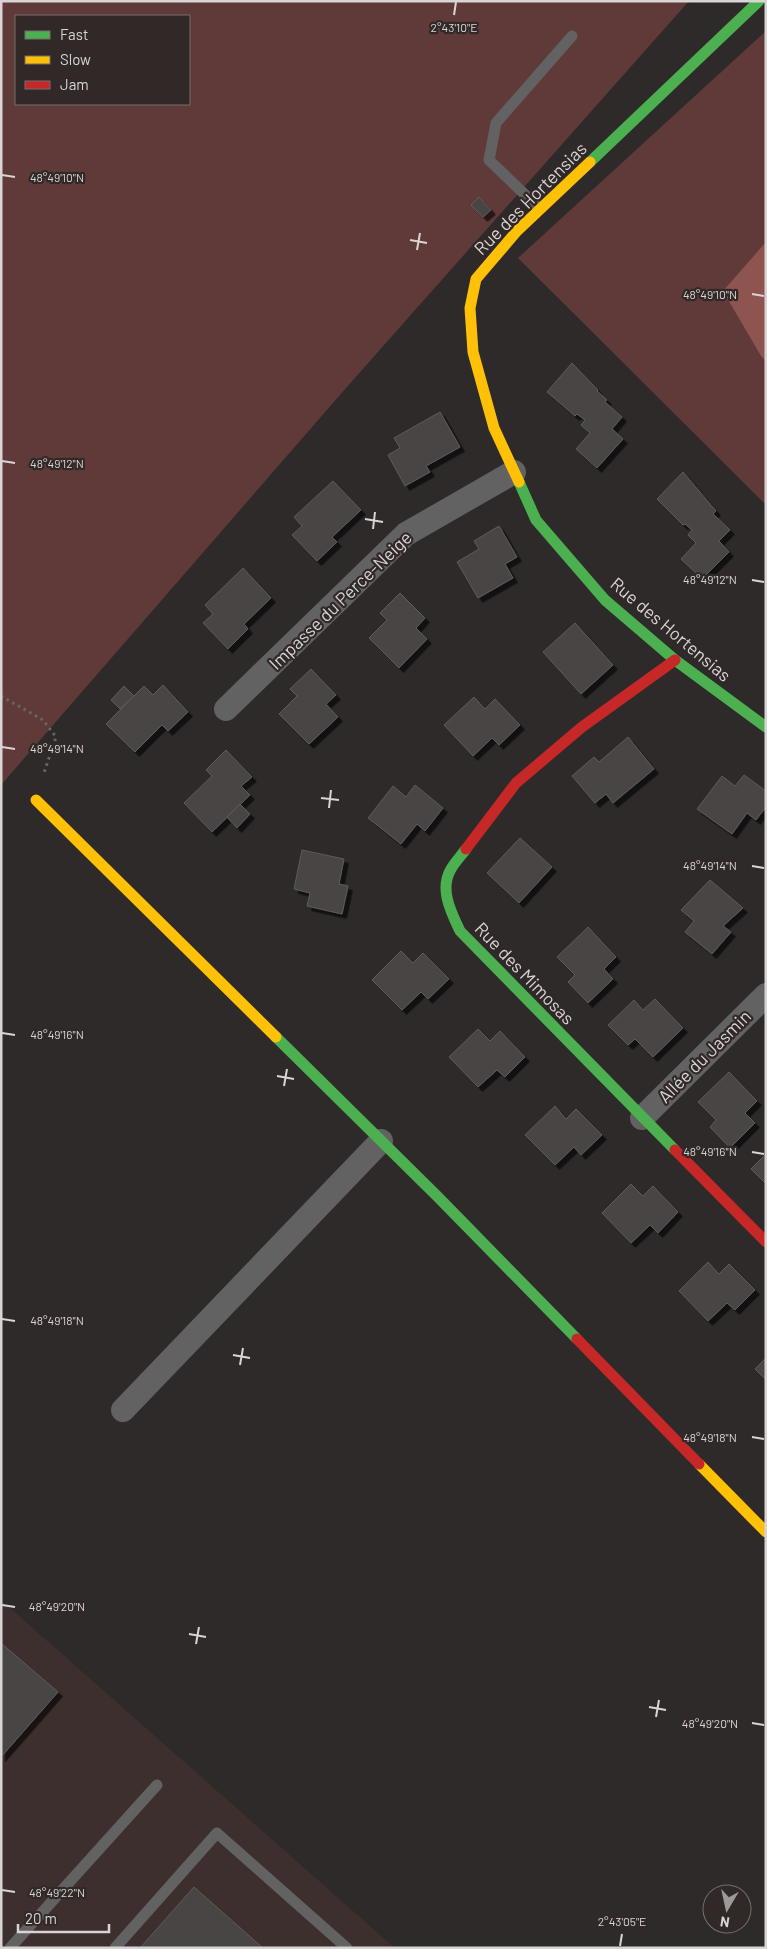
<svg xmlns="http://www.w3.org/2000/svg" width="767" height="1949" font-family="Barlow,sans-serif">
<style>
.built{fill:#3c2f2d}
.green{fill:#5f3a38;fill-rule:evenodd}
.water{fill:#8e5450}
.building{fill:#484545;stroke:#5e5b5a;filter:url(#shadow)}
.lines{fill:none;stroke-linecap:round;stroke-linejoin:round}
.path{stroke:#666;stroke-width:3;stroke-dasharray:2.5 4;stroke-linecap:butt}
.lane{stroke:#626262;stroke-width:11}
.street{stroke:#626262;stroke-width:24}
.fast{stroke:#4caf50;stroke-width:11}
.slow{stroke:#ffc107;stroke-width:11}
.jam{stroke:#c62828;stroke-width:11}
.ticks{fill:none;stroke:#dad5d5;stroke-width:2}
.labels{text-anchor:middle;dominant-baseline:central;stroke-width:4.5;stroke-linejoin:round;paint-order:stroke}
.street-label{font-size:18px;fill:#dad5d5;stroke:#302928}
.ticks-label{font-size:12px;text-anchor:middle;fill:#dad5d5;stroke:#302928;stroke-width:4.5;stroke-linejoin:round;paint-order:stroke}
</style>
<defs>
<filter id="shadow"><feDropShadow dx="4.5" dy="4.5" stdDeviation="0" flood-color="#0009"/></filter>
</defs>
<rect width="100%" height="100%" fill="#2e2a2a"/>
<path class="built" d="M1,1600L395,1948H1Z"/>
<g class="green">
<path d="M1,1H689L346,388L1,785ZM16,16H189V104H16Z"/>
<path d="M766,31V505L518,258Z"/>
</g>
<path class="water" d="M766,242V361L761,356L723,291Z"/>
<g class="building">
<path d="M479,197L491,210L483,217L471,205Z"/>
<path d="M572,363L598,390L597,391L607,400L605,402L622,417L612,429L623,439L597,468L576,449L590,433L581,425L585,420L577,414L575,416L547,392Z"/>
<path d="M440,412L460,447L426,466L430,472L405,486L388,455L400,448L394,438Z"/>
<path d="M683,472L716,511L713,514L730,530L719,541L729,552L702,579L681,559L696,543L688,535L692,530L685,524L683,525L657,499Z"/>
<path d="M333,481L361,510L332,537L337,542L317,561L292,535L302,526L294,517Z"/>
<path d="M499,526L517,557L505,564L513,578L478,598L457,562L479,549L474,541Z"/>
<path d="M243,568L271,598L244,624L248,629L228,649L203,623L213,614L205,605Z"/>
<path d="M400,593L425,618L416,628L427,639L399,668L369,638L387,620L380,613Z"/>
<path d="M575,623L613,665L581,694L543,652Z"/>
<path d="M311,669L336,695L326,704L338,717L309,744L279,714L297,696L290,689Z"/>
<path d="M163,685L188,712L168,731L162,725L135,752L106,724L144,686L153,695Z"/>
<path d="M124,686L134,696L120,709L111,700Z"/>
<path d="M474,697L485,709L495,699L520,725L499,745L492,738L473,756L444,725Z"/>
<path d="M628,737L654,769L613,803L606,794L595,803L572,776L594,757L599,762Z"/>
<path d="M226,750L252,777L241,786L250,795L212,832L184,803L212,776L206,770Z"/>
<path d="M744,775L766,791V807L756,820L747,813L732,834L697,809L722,776L735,786Z"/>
<path d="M415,785L443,808L425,831L417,824L401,844L368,818L393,786L406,797Z"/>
<path d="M240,804L250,814L237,828L227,817Z"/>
<path d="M520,838L552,867L519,903L487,873Z"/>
<path d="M302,850L344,859L339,884L348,886L342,914L307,906L310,893L294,889Z"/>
<path d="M710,880L743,908L723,926L731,932L712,954L685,932L694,921L681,910Z"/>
<path d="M588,927L616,957L604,969L613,979L588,1003L568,982L575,975L557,957Z"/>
<path d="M401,951L413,963L423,953L449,979L428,999L421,992L402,1010L372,980Z"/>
<path d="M655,999L683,1028L653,1057L635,1039L628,1045L608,1025L634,1000L643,1010Z"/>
<path d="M478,1029L490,1041L500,1031L525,1057L505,1077L497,1070L478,1087L449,1057Z"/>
<path d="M729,1072L757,1101L745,1113L755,1123L730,1148L710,1127L716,1120L698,1102Z"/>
<path d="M555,1106L566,1119L576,1109L602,1135L581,1155L574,1147L555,1165L525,1135Z"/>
<path d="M766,1154V1184L751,1169Z"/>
<path d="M631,1184L643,1196L653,1186L678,1212L658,1233L650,1225L631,1243L602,1213Z"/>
<path d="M708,1262L719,1274L729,1264L755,1290L735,1310L727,1303L708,1321L679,1291Z"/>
<path d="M766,1358V1380L755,1369Z"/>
<path d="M1,1643L58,1692L1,1757Z"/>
<path d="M194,1887L263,1948H140Z"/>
</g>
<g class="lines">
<path class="path" d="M1,696L43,720L56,737L44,773"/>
<g class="lane">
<path d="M540,209L489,160L496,123L572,36"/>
<path d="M10,1948L157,1785"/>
<path d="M115,1948L217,1833L347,1948"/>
</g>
<g class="street">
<path d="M226,709L406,534L514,472"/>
<path d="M642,1118L766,995"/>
<path d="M123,1410L381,1141"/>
</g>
<g class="fast">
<path d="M590,162L759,1"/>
<path d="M519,482L536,520L605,600L675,660L766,727"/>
<path d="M466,849C461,856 455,862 451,869C439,889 451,912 460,931L675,1150"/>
<path d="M276,1037L438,1197L577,1339"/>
</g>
<g class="slow">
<path d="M519,482L494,428L473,352L470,308L476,279L517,231L590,162"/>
<path d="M36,800L276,1037"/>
<path d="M699,1464L766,1532"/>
</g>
<g class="jam">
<path d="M466,849L516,783L582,727L675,660"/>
<path d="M675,1150L766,1242"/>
<path d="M577,1339L699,1464"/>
</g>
</g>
<path class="ticks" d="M454,15L456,2M2,175L15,177M410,240L427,243M417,250L420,233M752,294L764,296M2,461L15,463M365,519L383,522M373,529L375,512M752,580L764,582M2,747L15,749M321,798L339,800M329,808L331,790M752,866L764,868M2,1033L15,1035M277,1076L294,1079M284,1086L287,1069M752,1152L764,1154M2,1319L15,1321M233,1355L250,1358M240,1365L243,1348M752,1437L764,1439M2,1605L15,1607M189,1634L206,1637M196,1644L199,1627M649,1707L666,1710M656,1717L659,1700M752,1723L764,1725M2,1890L15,1892M620,1946L622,1934"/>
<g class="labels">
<g class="street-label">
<text transform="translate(530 198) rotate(-45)">Rue des Hortensias</text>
<text transform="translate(340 600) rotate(-44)">Impasse du Perce-Neige</text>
<text transform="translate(671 629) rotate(40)">Rue des Hortensias</text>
<text transform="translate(525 973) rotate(46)">Rue des Mimosas</text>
<text transform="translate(704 1056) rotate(-45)">Allée du Jasmin</text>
</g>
</g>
<g class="ticks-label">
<text x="454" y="32">2°43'10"E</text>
<text x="57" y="182">48°49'10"N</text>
<text x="710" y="299">48°49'10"N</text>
<text x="57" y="468">48°49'12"N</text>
<text x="710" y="584">48°49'12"N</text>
<text x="57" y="753">48°49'14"N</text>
<text x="710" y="870">48°49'14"N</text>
<text x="57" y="1039">48°49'16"N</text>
<text x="710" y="1156">48°49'16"N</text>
<text x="57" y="1325">48°49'18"N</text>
<text x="710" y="1442">48°49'18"N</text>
<text x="57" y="1611">48°49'20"N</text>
<text x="710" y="1728">48°49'20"N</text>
<text x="57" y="1897">48°49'22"N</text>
<text x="622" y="1926">2°43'05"E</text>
</g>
<rect width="767" height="1949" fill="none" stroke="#dad5d5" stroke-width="5"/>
<rect x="15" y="15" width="175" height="90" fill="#302928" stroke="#746e6d"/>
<rect x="25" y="31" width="25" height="8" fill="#4caf50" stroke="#746e6d"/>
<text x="60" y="40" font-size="15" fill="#dad5d5">Fast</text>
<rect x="25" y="56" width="25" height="8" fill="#ffc107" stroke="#746e6d"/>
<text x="60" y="65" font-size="15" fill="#dad5d5">Slow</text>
<rect x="25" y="81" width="25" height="8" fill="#c62828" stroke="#746e6d"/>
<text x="60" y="90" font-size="15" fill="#dad5d5">Jam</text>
<g transform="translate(727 1909) rotate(189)"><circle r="24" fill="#302928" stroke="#746e6d"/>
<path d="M0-4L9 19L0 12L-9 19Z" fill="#9e9999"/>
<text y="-8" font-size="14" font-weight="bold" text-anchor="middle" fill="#dad5d5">N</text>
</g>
<path d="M18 1924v8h91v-8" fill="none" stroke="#dad5d5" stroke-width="2.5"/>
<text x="25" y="1924" font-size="15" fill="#dad5d5" stroke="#302928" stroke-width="4" paint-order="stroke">20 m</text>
</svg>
